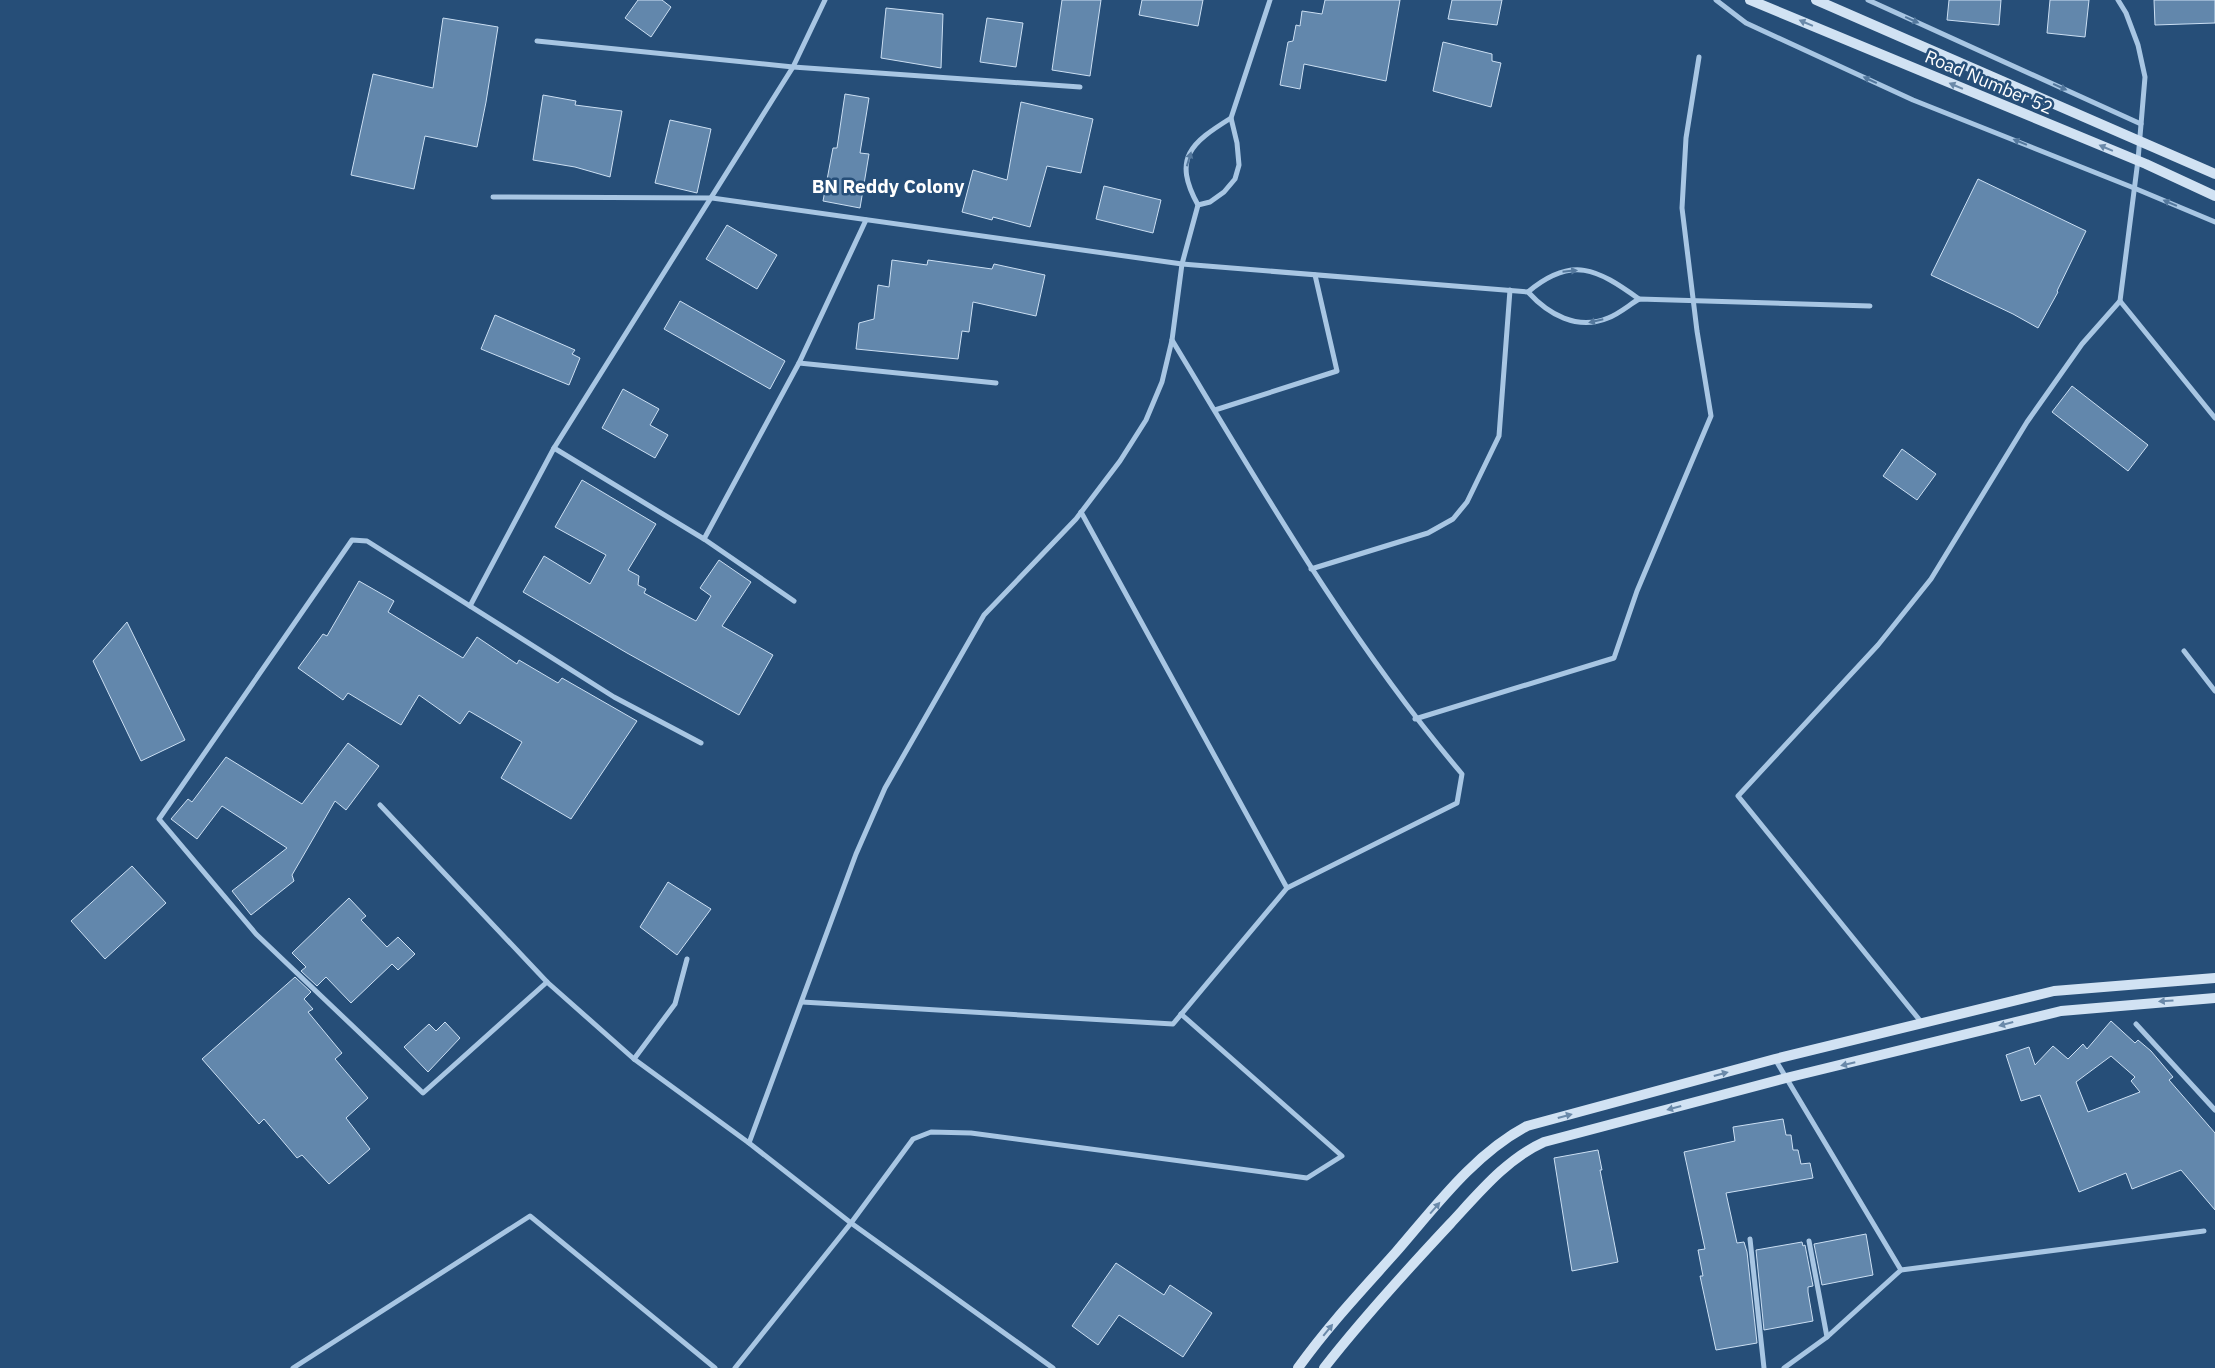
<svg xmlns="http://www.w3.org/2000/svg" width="2215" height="1368" font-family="'IBM Plex Sans',sans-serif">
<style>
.building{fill:#6287ac;stroke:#cbdff3;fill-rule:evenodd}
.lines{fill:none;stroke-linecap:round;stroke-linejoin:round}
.street{stroke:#a8c6e3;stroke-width:5}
.secondary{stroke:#d1e2f3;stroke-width:10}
.secondary-bridge{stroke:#d1e2f3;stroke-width:10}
.oneway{fill:#54789d}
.oneway2{fill:#6a89a9}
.labels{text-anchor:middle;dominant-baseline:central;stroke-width:5;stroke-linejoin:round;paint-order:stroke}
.street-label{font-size:18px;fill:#fff;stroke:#264e78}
.neighbourhood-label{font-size:19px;font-weight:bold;fill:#fff;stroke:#264e78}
</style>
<rect width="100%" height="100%" fill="#264e78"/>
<g class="building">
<path d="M638,0H662L671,7L651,37L625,18Z"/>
<path d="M1062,0H1101L1090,76L1052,70Z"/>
<path d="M1142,0H1203L1198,26L1139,15Z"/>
<path d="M1325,0H1400L1386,81L1304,64L1300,89L1280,85L1288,42L1293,41L1296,25L1300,26L1302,11L1322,14Z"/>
<path d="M1452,0H1502L1497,25L1448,19Z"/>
<path d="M1949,0H2001L1999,25L1947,20Z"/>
<path d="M2050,0H2089L2085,37L2047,33Z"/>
<path d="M2154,0H2215V23L2155,25Z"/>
<path d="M886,8L943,14L941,68L881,58Z"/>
<path d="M443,18L498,27L486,102L477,147L425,136L414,189L351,175L373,74L433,88Z"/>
<path d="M987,18L1023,23L1016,67L980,62Z"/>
<path d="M1443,42L1492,54V61L1501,63L1491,107L1433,91Z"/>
<path d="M845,94L869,98L860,153L869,154L860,208L823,201L833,148H837Z"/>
<path d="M543,95L576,101L575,105L622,111L610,177L575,167L533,160Z"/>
<path d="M1021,102L1093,119L1081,173L1047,166L1030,227L993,217L992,220L962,212L973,170L1007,180Z"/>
<path d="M670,120L711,129L697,193L655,183Z"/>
<path d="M1978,179L2086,231L2057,291L2058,292L2038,328L2013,314L1931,275Z"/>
<path d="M1104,186L1161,200L1153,233L1096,219Z"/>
<path d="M727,225L777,255L757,289L706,259Z"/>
<path d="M892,260L927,265L928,260L992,269L994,264L1045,275L1036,316L973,302L969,332L962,331L958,359L856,349L859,323L874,319L878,285L889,287Z"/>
<path d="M680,301L785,361L770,389L664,329Z"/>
<path d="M495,315L575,350L572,354L580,358L569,385L481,349Z"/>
<path d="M2072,386L2148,445L2128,471L2052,412Z"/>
<path d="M623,389L659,409L650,425L668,435L655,458L602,428Z"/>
<path d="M1902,449L1936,474L1917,500L1883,476Z"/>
<path d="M582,480L656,524L628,570L639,576L638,585L646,589L644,593L696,621L711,596L700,588L719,560L751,582L722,626L773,655L739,715L627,653L523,592L544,556L590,584L606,555L555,527Z"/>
<path d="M359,581L394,601L388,612L463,658L477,637L517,664L519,660L558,683L562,678L637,721L571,819L501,778L522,742L469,711L460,724L419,695L401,725L348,693L343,700L298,668L323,634L327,636Z"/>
<path d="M127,622L185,740L141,761L93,661Z"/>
<path d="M348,743L379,766L346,810L335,801L292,875L294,881L251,915L232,891L287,848L222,806L197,839L171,819L188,799L192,802L226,757L302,804Z"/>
<path d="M132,866L166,903L105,959L71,921Z"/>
<path d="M668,882L711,909L677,955L640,927Z"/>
<path d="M349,898L366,916L361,920L387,947L398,937L415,954L398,970L392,964L351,1003L326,977L317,986L301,971L306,967L292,953Z"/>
<path d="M295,977L311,992L304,999L313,1009L308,1012L342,1053L335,1059L368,1098L346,1118L370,1149L329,1184L302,1155L297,1158L264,1119L259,1124L202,1059Z"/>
<path d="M2111,1021L2135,1043L2138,1040L2151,1051L2173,1077L2169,1080L2215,1133V1210L2181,1170L2132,1189L2126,1173L2079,1192L2040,1095L2021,1101L2006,1055L2029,1047L2035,1065L2053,1046L2068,1059L2083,1044L2087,1049ZM2111,1056L2135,1077L2131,1081L2140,1092L2088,1112L2076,1082Z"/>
<path d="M445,1022L460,1038L428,1072L404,1047L429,1024L436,1031Z"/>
<path d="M1783,1119L1786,1135H1791L1793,1150H1798L1801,1164L1810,1163L1813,1178L1726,1193L1737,1243L1744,1242L1747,1252L1757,1343L1716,1350L1700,1276H1703L1698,1250L1705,1249L1684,1152L1735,1141L1733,1127Z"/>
<path d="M1598,1150L1602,1170H1600L1618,1262L1572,1271L1554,1158Z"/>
<path d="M1866,1234L1873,1275L1822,1285L1814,1244Z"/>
<path d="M1802,1242L1803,1246L1805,1245L1813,1286L1808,1287V1292L1813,1321L1764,1330L1756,1250Z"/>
<path d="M1116,1263L1164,1295L1170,1285L1212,1313L1183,1357L1119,1315L1098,1345L1072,1326Z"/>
</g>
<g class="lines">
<g class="street">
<path d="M1716,0L1746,23L1913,100L2134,188L2215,222"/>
<path d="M1868,0L2141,124"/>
<path d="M537,41L793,67L1080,87"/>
<path d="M493,197L712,198L1182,264L1528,292C1548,314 1577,331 1608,318C1619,314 1629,305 1639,299L1870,306"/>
<path d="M1198,205L1210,202L1224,192L1235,179L1239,165L1237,143L1231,118L1270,0"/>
<path d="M1528,292C1572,255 1597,269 1639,299"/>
<path d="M2120,301L2215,418"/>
<path d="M799,363L996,383"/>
<path d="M1215,410L1337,371L1315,275"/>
<path d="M554,448L704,539L794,601"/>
<path d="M1081,512L1287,888"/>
<path d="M704,539L799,363L866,220"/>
<path d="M1311,569L1428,533L1453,519L1467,502L1499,436L1510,290"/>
<path d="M470,606L554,448L793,67L825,0"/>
<path d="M2184,651L2215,691"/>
<path d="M1415,719L1614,658L1637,591L1711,416L1697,331L1682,208L1686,138L1699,57"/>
<path d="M380,805L547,982L634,1059L749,1143L851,1223L1053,1368"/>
<path d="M547,982L423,1093L256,934L159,819L352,540L367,541L614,697L701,743"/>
<path d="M802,1002L1173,1024L1287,888L1457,803L1462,774C1349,641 1262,489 1172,340"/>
<path d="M1922,1023L1738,796L1878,645L1931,579L2027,422L2082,344L2120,301L2138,160L2145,77L2138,45L2126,13L2118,0"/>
<path d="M2136,1024L2215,1110"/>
<path d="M634,1059L675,1004L687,959"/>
<path d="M1775,1059L1901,1270L1827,1337L1784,1368"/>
<path d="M749,1143L856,854L885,788L984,615L1076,519L1120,461L1146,420L1162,382L1172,340L1182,264L1198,205C1172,158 1191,143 1231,118"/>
<path d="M1750,1239L1764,1368"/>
<path d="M1809,1241L1827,1337"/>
<path d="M1901,1270L2204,1231"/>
<path d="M293,1368L530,1216L715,1368"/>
<path d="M735,1368L851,1223L913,1139L931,1132L971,1133L1307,1178L1342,1156L1181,1014"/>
</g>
<g class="secondary">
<path d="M1298,1368C1327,1327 1362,1290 1396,1252C1435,1207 1474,1154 1527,1126L1775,1059L2054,991L2215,978"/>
<path d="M1324,1368C1363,1318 1406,1271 1450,1224C1478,1194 1506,1159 1544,1142L1786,1078L2061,1011L2215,998"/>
</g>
<g class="secondary-bridge">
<path d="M1750,0L2146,164L2215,196"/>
<path d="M1816,0L2215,174"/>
</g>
</g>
<defs><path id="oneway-solid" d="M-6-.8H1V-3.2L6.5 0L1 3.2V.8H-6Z" transform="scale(1.25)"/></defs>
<g class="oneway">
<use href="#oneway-solid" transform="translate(1912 20) rotate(24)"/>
<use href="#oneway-solid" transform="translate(1870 80) rotate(-155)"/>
<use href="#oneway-solid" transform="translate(2060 87) rotate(24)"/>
<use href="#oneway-solid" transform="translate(2020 142) rotate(-158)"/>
<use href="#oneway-solid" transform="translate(1189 159) rotate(-73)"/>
<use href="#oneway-solid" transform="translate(2170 203) rotate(-157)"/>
<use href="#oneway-solid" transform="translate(1570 271) rotate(-6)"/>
<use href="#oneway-solid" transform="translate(1596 321) rotate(167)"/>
</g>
<g class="oneway2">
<use href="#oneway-solid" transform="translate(1806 23) rotate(-157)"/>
<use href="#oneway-solid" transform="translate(1956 86) rotate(-157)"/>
<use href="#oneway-solid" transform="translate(2106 148) rotate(-157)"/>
<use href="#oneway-solid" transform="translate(2166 1001) rotate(176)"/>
<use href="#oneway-solid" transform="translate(2006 1024) rotate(165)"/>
<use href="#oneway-solid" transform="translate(1848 1064) rotate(167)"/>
<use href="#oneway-solid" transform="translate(1721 1074) rotate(-15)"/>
<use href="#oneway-solid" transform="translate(1674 1108) rotate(165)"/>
<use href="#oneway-solid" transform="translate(1565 1116) rotate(-15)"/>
<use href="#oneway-solid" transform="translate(1435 1208) rotate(-49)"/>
<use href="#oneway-solid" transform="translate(1328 1330) rotate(-51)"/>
</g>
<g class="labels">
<g class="street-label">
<text transform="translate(1989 82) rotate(23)">Road Number 52</text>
</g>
<g class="neighbourhood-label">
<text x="888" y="186">BN Reddy Colony</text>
</g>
</g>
</svg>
